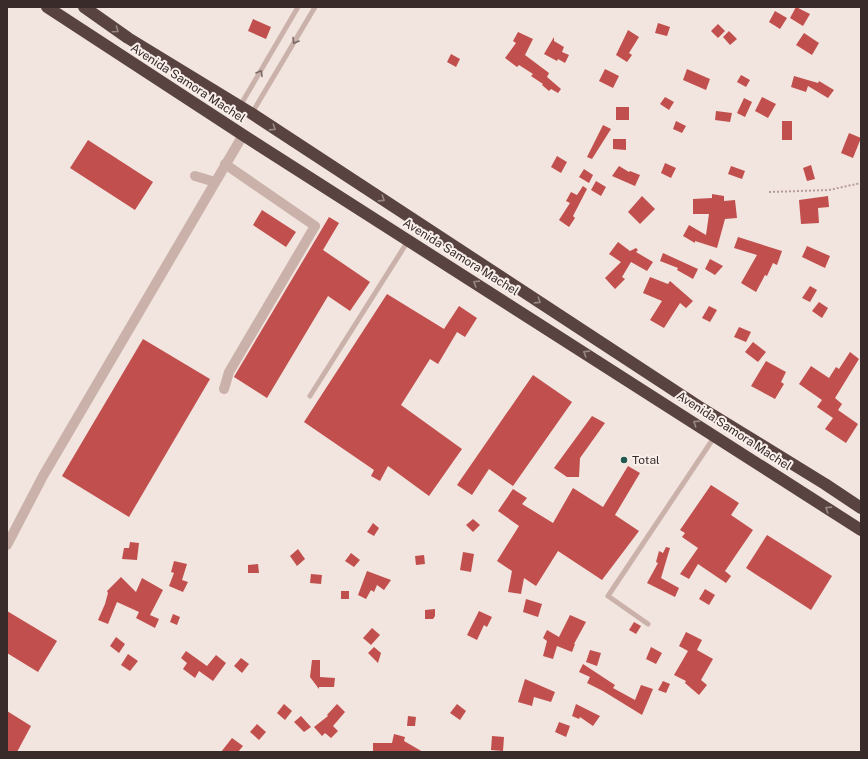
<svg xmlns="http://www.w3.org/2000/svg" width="868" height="759" font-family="'Public Sans',sans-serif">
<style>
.building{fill:#c14f4d}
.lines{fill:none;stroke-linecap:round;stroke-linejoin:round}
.path{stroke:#b59c95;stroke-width:2;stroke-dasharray:2 2;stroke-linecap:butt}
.lane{stroke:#cab2ab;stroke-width:5}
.street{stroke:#cab2ab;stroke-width:10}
.highway{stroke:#584341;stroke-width:12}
.oneway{stroke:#988885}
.oneway2{stroke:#7a6864}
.poi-dot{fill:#21584f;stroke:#f9efeb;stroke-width:1.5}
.labels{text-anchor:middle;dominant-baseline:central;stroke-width:4;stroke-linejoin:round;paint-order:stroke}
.street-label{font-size:12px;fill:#382b2a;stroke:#f9efeb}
.poi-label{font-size:12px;fill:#382b2a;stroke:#f9efeb;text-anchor:start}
</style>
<rect width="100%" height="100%" fill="#f2e4de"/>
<g class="building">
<path d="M796,7L810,14L803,26L790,18Z"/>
<path d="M775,11L787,18L780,29L769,22Z"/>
<path d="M253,19L271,27L266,39L248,31Z"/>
<path d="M658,23L670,27L667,36L655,33Z"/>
<path d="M718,24L725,31L718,38L711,31Z"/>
<path d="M628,30L639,37L629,53L632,55L627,62L616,55Z"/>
<path d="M729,31L737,39L730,45L723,37Z"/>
<path d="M518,32L533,39L525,55L549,73L547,77L561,89L558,93L551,89L549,91L542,85L543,84L531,76L533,74L519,65L517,67L505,58L516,43L513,41Z"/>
<path d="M804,33L819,43L812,55L796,45Z"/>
<path d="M554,37V41L564,47L562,52L569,55L565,63L558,59L557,61L544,54Z"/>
<path d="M451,54L460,59L456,67L447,62Z"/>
<path d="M605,69L619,76L613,88L599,81Z"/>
<path d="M687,69L710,79L706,90L683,80Z"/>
<path d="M741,75L750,80L746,87L737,82Z"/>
<path d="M794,76L818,83L819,81L834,90L828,98L808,86L806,92L791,87Z"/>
<path d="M665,97L674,102L669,110L660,104Z"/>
<path d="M762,97L776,104L768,118L755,111Z"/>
<path d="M744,98L752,102L745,117L737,113Z"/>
<rect x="616" y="107" width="13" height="13"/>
<path d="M716,111L732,113L730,122L715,120Z"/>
<path d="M676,121L686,126L682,133L673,129Z"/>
<rect x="782" y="121" width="10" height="19"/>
<path d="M603,125L611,129L592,159L587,157Z"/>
<path d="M849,133L861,138L853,158L841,153Z"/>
<path d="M613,139H626V150L613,149Z"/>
<path d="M88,140L153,182L135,210L70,168Z"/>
<path d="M557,156L567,162L561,173L551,167Z"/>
<path d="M665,163L676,168L671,178L661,173Z"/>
<path d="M811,165L815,179L807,181L803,168Z"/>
<path d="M619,166L629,172L630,171L640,175L635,186L612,176Z"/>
<path d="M731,166L745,171L742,179L728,174Z"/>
<path d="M584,169L593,175L589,183L579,177Z"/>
<path d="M596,181L606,187L601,196L591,190Z"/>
<path d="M583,186L587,189L573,216L575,218L569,227L559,220L570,203L566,201L571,192L577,195Z"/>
<path d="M712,194L724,196V201L735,200L737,218L725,219L717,248L695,241V243L683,236L689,225L706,235L709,214H693V199L712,198Z"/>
<path d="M642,196L655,209L640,224L628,212Z"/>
<path d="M828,196L829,207L818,208L819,223L801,224L799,200Z"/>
<path d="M262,210L296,232L286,247L253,225Z"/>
<path d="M329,217L339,223L323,250L370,282L350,311L328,296L267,398L234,377L235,375Z"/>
<path d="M738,237L782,251L777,265L773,263L767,276L765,275L756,292L741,283L757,255L734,248Z"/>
<path d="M618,242L630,251L636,248L638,250L636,252L653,262L647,271L631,262L622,277L625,279L615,289L605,278L621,262L609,254Z"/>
<path d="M807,246L830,256L825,268L802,257Z"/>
<path d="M663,253L698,269L693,279L677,270L678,268L660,261Z"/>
<path d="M710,259L723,266L715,275L705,269Z"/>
<path d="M650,277L668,284L670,281L693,301L686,308L680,303L664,328L650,320L662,301L643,293Z"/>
<path d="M810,286L817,290L810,302L802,298Z"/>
<path d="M387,294L444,329L459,306L477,318L465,337L457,332L438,364L430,359L401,405L462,449L429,496L388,466L380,481L371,476L374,470L304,422Z"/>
<path d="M819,302L828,308L822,318L812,311Z"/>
<path d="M709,306L717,310L710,322L702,318Z"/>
<path d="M739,327L751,332L746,342L734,337Z"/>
<path d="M143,339L210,379L129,517L62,476Z"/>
<path d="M753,342L766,352L758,362L745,352Z"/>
<path d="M850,352L859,359L835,398L842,404L838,410L858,424L846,443L825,429L833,418L817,407L822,400L799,384L811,366L829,378L836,367L839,369Z"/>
<path d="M766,361L786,372L781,382L784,384L775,399L751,386Z"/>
<path d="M533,375L572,402L513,486L489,469L472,495L457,485Z"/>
<path d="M592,416L605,423L580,458L579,477H567L554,468Z"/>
<path d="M628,466L640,473L615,515L639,531L602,580L558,551L536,586L524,578L521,594L508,592L512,571L497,561L519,526L498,511L513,489L527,498L522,504L553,523L573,488L603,507Z"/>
<path d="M711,485L739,503L731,515L753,530L725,571L731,576L726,583L698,564L689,579L680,574L698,548L682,537L685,533L680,530Z"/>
<path d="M473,519L480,525L473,532L466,525Z"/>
<path d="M373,523L379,528L374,536L367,532Z"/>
<path d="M767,535L832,576L811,610L746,568Z"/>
<path d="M130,542L139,543L137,560L122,559L124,548H129Z"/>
<path d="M666,547L670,548L661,578L679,588L675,597L647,583L658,563L656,562L659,551L663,553Z"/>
<path d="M298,549L305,559L297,566L290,556Z"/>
<path d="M463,552L474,554L471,572L460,570Z"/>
<path d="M351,553L360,560L354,567L345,561Z"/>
<path d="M424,555L425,564L416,565L415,556Z"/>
<path d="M174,561L187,564L182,580L188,582L183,592L169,586L174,573L171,572Z"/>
<path d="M258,564L259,573H248V565Z"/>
<path d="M367,571L391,580L384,590L377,585L374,592L371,590L366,599L358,595Z"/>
<path d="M311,574L322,575L321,584L310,583Z"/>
<path d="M121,577L136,592L142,578L163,590L150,615L159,619L155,628L136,618L139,612L117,602L108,624L98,620L105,604L108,593L107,591Z"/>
<path d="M705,589L715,595L709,605L699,599Z"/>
<rect x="341" y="591" width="8" height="8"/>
<path d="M526,599L542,604L538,617L523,612Z"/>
<path d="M435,609V616L433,619H425V610Z"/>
<path d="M7,611L57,641L38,672L7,653Z"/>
<path d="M479,611L492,617L487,627L484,625L477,640L467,635Z"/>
<path d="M173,614L180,617L177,625L170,622Z"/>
<path d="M570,615L586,622L574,644H575L572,652L557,646L553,659L543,656L547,641L543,638L547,630L559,637Z"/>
<path d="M634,622L641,626L636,634L629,630Z"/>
<path d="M372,628L380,635L371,645L363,638Z"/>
<path d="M686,632L702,640L697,650L713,659L701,680L707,685L699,695L685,683L686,681L674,675L688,651L679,646Z"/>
<path d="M116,637L125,644L119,653L110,646Z"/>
<path d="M374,647L381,653L378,663L368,653Z"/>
<path d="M651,647L662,653L656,664L646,659Z"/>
<path d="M590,650L601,653L597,666L586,662Z"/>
<path d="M186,651L207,666L216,655L226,663L213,681L199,671L195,678L183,669L187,663L181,658Z"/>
<path d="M128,654L138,661L130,671L121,665Z"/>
<path d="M241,658L249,664L242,673L234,666Z"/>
<path d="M312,660H320V677L335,678L334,687H319V689L310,677Z"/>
<path d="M583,664L615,685L613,688L635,700L641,685L653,689L642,715L603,691L587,683L590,677L579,672Z"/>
<path d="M525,679L555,692L551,702L534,697L532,706L518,702Z"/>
<path d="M663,681L670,684L666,693L658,690Z"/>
<path d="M284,704L292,711L285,720L277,713Z"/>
<path d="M337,704L345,712L333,726L338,731L331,738L325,733L322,736L314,727L328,716L327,715Z"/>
<path d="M457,704L466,711L460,720L450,713Z"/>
<path d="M576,704L600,716L593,726L580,717L579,719L572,716Z"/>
<path d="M7,711L31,726L17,752H7Z"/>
<path d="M301,716L311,727L304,732L294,722Z"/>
<path d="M408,716L416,717L415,726H407Z"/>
<path d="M559,722L570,726L566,737L555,732Z"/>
<path d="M257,724L266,732L259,740L250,732Z"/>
<path d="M394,734L405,737L404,741L423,752H373V743H392Z"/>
<path d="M492,736L504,737L503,751L491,750Z"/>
<path d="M232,738L243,746L238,752H221Z"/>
</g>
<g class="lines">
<path class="path" d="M769,192L829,190L861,183"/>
<g class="lane">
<path d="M240,106L298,7"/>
<path d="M252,113L315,7"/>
<path d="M310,396L408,241"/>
<path d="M648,624L608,596L715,436"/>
</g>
<g class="street">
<path d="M195,176L215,182"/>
<path d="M224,389L229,372L315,226L225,164"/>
<path d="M7,545L43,476L243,135"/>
</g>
<g class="highway">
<path d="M47,7L243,135L861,530"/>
<path d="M84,7L128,38L251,113L698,406L825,484L861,508"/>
</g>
</g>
<defs><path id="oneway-chevron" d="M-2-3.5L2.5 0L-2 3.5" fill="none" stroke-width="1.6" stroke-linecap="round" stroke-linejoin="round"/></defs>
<g class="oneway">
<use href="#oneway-chevron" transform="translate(116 30) rotate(35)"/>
<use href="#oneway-chevron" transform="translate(273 128) rotate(33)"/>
<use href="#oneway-chevron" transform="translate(382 199) rotate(33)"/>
<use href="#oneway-chevron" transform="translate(476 283) rotate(-148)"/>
<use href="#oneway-chevron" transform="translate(538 301) rotate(33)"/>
<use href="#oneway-chevron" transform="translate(586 353) rotate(-148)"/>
<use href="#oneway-chevron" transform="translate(696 423) rotate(-147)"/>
<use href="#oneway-chevron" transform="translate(828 509) rotate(-147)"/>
</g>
<g class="oneway2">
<use href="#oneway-chevron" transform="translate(295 41) rotate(121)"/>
<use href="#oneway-chevron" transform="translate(260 73) rotate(-60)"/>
</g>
<circle class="poi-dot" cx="624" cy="460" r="4"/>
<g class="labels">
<g class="street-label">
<text transform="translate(188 83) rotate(33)">Avenida Samora Machel</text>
<text transform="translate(461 257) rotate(32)">Avenida Samora Machel</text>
<text transform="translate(734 431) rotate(33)">Avenida Samora Machel</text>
</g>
<g class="poi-label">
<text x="632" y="460">Total</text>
</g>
</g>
<rect width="868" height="759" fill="none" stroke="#382b2a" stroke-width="16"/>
</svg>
